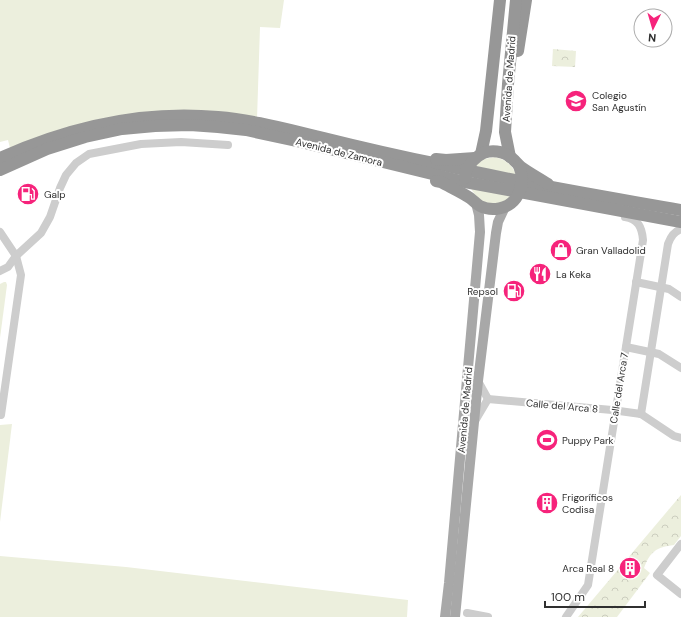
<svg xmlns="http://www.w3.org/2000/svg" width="681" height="617" font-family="'DM Sans',sans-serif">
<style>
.grass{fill:#ecefdd}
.park{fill:url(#park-crowns)}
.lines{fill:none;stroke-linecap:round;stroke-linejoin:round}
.minor{stroke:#cdcdcd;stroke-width:8}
.major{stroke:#a8a8a8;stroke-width:10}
.highway{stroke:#979797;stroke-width:12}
.labels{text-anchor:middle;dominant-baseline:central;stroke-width:4;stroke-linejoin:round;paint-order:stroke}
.street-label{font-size:10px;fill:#303030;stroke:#fff}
.poi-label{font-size:10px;fill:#303030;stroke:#fff;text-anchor:start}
</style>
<defs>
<pattern id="park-crowns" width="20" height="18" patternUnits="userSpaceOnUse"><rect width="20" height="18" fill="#ecefdd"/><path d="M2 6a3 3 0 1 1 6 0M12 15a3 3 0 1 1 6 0" fill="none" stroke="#cbcdbe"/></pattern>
</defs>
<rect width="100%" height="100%" fill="#fff"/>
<g class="grass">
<path d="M0,0H284L280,28L260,27L257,119L10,148L8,140L0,142Z"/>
<path d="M495,157C506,160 512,164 516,175L475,166L484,159Z"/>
<path d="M470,186L512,194C510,199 507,200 502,202C488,208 475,199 470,186Z"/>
<path d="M4,282H6L7,285L0,338V284Z"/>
<path d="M12,424L0,522V425Z"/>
<path d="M0,556L126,567L408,600L407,617H0Z"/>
</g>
<g class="park">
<path d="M553,49L576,51L575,67L552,66Z"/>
<path d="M681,495V536L674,545C656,547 650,552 644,568L650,573L617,617H578Z"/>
</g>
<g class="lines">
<g class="minor">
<path d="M0,232L16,256L21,275L1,415"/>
<path d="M0,271L8,267L16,256L41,233L50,217L60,188L66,175L76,163L89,154L141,144L181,142L228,145"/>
<path d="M636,282L669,289L681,297"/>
<path d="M626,347L659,354L681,368"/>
<path d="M478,381L488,399"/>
<path d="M488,399L612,410L641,414L674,436L681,438"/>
<path d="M641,414L668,244C671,236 674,232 681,229"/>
<path d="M475,421L488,399"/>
<path d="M681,544L657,575L681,594"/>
<path d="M467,613L488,617"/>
<path d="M566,617L588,585L643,240C642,227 638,219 625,217"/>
</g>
<g class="major">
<path d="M445,617L449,583L480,232L479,215L476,203"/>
<path d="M455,617L478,381L496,233L498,222L505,207"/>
</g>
<g class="highway">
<path d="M518,51L526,0"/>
<path d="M481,154L486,131L500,0"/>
<path d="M510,157L505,132L508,84L516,0"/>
<path d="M0,158C69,127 142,110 218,117C254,120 289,130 324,138C364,148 404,157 443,165C522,183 602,196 681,210"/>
<path d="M436,159L446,160L475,158"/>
<path d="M0,170L47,149L85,137L122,129L155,126L190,125L218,127L246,130L301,142L465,182L681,222"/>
<path d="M465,178C466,169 470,162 477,157C486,149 500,150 509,156C514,159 517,164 521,167C529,173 539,178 548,184"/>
<path d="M436,181L441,182C450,187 461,192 470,198C474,201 476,204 480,206C492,212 508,209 516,198C523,188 524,178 519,166"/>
</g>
</g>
<defs>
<g id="school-disc" transform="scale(1.15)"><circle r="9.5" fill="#f6237b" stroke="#fff"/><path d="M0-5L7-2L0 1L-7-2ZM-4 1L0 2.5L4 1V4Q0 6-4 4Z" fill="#fff"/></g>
<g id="fuel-disc" transform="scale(1.15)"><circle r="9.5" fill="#f6237b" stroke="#fff"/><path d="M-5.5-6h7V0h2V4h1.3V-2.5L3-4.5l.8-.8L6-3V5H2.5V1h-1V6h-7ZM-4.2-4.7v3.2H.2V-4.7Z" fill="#fff"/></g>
<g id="shop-disc" transform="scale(1.15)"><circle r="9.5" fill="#f6237b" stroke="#fff"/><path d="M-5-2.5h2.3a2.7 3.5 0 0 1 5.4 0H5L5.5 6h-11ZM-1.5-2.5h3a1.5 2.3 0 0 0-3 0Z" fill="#fff"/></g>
<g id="restaurant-disc" transform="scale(1.15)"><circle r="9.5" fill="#f6237b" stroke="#fff"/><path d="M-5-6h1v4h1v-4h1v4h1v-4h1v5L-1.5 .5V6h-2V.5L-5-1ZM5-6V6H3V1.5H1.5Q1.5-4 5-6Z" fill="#fff"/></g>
<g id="stadium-disc" transform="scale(1.15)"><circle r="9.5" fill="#f6237b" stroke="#fff"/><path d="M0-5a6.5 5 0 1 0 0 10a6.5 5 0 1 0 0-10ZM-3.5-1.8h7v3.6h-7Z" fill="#fff"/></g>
<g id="building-disc" transform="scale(1.15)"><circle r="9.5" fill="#f6237b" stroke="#fff"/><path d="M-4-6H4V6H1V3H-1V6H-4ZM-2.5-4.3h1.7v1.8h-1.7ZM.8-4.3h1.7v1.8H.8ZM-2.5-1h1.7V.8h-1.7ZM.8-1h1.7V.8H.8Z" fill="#fff"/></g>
</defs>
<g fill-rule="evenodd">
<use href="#school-disc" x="576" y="101"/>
<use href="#fuel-disc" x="28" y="194"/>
<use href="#shop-disc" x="561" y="250"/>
<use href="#restaurant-disc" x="540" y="274"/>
<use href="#fuel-disc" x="514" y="291"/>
<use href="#stadium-disc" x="547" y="440"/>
<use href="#building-disc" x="547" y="503"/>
<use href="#building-disc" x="630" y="568"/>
</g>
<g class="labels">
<g class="street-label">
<text transform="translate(509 79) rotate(-86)">Avenida de Madrid</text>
<text transform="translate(339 152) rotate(14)">Avenida de Zamora</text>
<text transform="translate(619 388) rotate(-81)">Calle del Arca 7</text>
<text transform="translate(562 406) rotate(5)">Calle del Arca 8</text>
<text transform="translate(465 410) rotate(-85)">Avenida de Madrid</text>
</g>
<g class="poi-label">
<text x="592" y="95">Colegio<tspan x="592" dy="12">San Agustín</tspan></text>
<text x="44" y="194">Galp</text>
<text x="576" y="250">Gran Valladolid</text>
<text x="556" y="274">La Keka</text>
<text x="498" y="291" text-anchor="end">Repsol</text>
<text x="562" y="440">Puppy Park</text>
<text x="562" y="497">Frigoríficos<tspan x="562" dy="12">Codisa</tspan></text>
<text x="614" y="568" text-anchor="end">Arca Real 8</text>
</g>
</g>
<g transform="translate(653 28) rotate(185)"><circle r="19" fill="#ffffff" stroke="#acacac"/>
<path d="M0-3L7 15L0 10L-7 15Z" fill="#f6237b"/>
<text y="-6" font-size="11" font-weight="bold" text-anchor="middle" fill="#303030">N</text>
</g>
<path d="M545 601v6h100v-6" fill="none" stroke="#303030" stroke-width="2"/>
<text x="551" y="601" font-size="12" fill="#303030" stroke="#ffffff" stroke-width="3" paint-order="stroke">100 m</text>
</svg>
